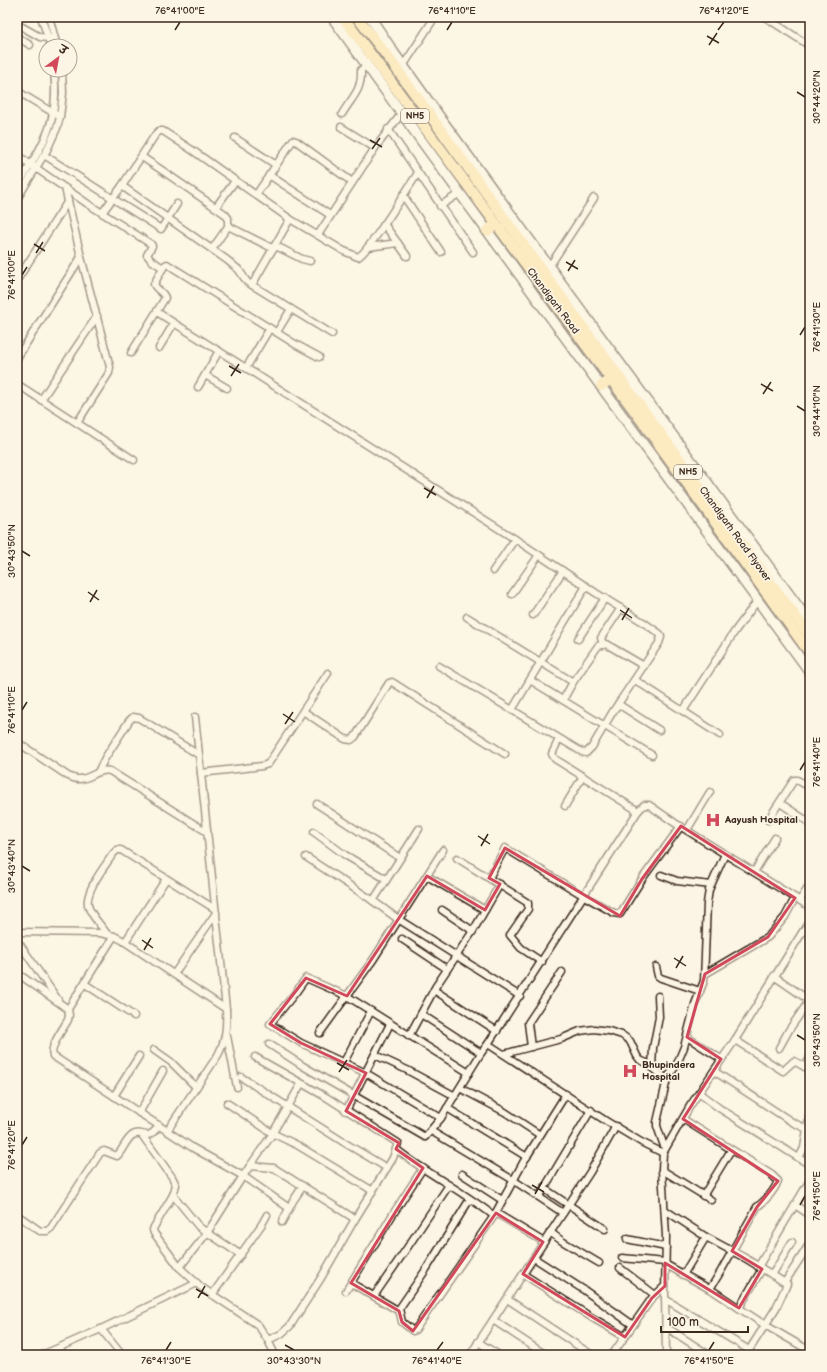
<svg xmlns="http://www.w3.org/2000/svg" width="827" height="1372" font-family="'Balsamiq Sans','Playpen Sans Deva',sans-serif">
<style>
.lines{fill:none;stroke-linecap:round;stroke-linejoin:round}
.minor-casing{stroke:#3b2a1e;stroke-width:9}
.secondary-casing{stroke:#3b2a1e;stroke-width:12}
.trunk-casing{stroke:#3b2a1e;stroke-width:13}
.minor{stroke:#fcf5e5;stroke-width:6}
.secondary{stroke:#fcf5e5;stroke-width:9}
.trunk{stroke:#fdde96;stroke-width:10}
.marked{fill:none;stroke:#d1495b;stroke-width:3;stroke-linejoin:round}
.ticks{fill:none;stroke:#3b2a1e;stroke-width:1.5}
.labels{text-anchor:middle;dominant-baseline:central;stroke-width:3.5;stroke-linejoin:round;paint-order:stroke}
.shield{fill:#fcf5e5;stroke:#75675a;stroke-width:1}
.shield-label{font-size:9px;font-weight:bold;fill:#3b2a1e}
.street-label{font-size:10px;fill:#3b2a1e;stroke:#fcf5e5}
.poi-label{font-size:10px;font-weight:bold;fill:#3b2a1e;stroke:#fcf5e5;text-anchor:start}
.neatline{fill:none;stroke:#3b2a1e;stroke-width:1.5}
.ticks-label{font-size:10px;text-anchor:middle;fill:#3b2a1e}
</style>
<rect width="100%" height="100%" fill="#fcf5e5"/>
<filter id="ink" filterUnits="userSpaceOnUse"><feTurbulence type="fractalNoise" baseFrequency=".025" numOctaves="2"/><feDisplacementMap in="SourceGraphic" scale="8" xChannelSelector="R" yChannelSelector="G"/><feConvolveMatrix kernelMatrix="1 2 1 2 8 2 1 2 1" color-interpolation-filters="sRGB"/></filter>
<g filter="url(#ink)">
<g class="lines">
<g class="minor-casing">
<g id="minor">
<path d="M41,17L51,46"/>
<path d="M49,17L57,46"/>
<path d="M765,17L810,46"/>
<path d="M17,24L40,37L54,39"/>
<path d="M17,37L30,45"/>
<path d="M403,66L435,17"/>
<path d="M17,91L57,115"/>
<path d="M342,114C352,97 362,91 361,70L367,65"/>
<path d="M341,127L375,148"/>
<path d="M388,129L473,252"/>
<path d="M235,138L276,165"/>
<path d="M17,155L88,204L151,244L152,246L147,255L151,260L163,268"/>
<path d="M44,155L161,229L177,204"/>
<path d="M142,157L163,171L225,214L228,218V224L230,227L274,249"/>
<path d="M269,175L330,215"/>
<path d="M17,187C43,144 60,123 54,70"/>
<path d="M65,188L81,257L110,367L109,373L77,423"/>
<path d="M256,195L293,140L296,141L352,182"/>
<path d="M403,195L441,252"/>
<path d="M17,199L47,150L57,128L60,117L63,93L62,70"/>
<path d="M440,206L460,193"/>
<path d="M216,207L235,181"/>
<path d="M102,213L122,186"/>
<path d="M384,224L407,256"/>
<path d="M318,235L375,148L402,113"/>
<path d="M276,246L302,259L310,261"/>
<path d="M368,247L398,243"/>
<path d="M212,249L229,225"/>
<path d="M549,267L594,198"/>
<path d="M17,280L68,201"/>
<path d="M252,285L290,219"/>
<path d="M157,312L174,323"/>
<path d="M277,332L291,309"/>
<path d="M332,334L247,282L239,270L227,260L122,186L155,135L159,131H163L192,150L290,219L344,251L358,257C368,253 409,186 418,173"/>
<path d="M159,348L174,323L246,368L270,328"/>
<path d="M131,353L165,298C164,292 156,290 154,284L164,266L167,264L295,344L319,357"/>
<path d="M17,358L81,257"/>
<path d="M246,368L515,539L596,593L643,622L660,634L661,637L659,643L612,713L592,747L586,753L582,752L439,666"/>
<path d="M205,375L227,388"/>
<path d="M17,384L134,460"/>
<path d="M198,387L219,351"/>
<path d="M41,400L97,316"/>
<path d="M493,571L515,539"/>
<path d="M512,594L539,555"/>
<path d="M533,615L563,571"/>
<path d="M467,617L573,682"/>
<path d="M578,639L605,598"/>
<path d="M603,645L601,638L621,608"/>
<path d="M530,680L652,755"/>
<path d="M635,680L720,735"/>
<path d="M563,700L573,682L598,646L606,644L644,666"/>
<path d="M618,704L659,730"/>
<path d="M512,710L586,586"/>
<path d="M303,711L345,739L351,740L355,737L389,683L392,682L505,754"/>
<path d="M683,711L735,631L758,600"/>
<path d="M559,739L552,754L555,759L638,811"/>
<path d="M17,742L68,776C71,777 75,779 78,779C90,780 98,768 110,771L207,832"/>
<path d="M809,760L810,761"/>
<path d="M98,772L105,758L129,721L133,717L139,718L199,755"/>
<path d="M201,773L262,766L268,764L328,673"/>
<path d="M780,803L810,823"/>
<path d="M317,804L400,858"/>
<path d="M565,806L583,776"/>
<path d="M768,820L794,780H797L810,787"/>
<path d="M687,830L710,792"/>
<path d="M314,832L345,855L386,879"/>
<path d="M306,857L369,898L398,919L520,996"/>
<path d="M457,858L528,903V909L510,935L521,948L542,962"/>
<path d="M754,872L775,838"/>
<path d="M661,875L677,881L711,885"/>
<path d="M427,876L485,910"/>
<path d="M489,878L505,848L584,896L614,913L620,914L642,879L681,826"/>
<path d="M800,900L810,885"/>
<path d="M373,901L419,829"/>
<path d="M442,910L473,931"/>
<path d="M17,932L100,933L114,936L122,940L226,1009"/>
<path d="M107,934C101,925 90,915 88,905C85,891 105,866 113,854L117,850H121L215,909"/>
<path d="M402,939L447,969"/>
<path d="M17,940L58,1000"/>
<path d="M125,942L166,879"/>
<path d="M656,967L658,976L661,978L700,991"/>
<path d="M17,973L68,1009L69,1015L68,1020C63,1029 49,1047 53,1056L193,1148L243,1176L207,1233L183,1263L179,1267"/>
<path d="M174,974L216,913"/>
<path d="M705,974L768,937L785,917L795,898"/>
<path d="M774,976L810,1001"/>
<path d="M85,984L134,1016"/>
<path d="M434,990L497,1031"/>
<path d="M658,996L659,1017L653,1048L652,1068L667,1079"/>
<path d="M68,1009L114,936"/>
<path d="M421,1014L481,1053L488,1044"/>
<path d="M320,1033L373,960L443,850"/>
<path d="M227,1036L237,1087"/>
<path d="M409,1036L436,986L473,931L500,884"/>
<path d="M687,1037L721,1059"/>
<path d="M735,1040L783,1071L794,1061L805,1067L810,1066"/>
<path d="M269,1044L303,1066L425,1137L441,1118L481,1053"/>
<path d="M531,1047L528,1023L562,972"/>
<path d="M779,1048L789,1030L809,1001"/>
<path d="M154,1050L171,1062L196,1087"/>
<path d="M504,1054L561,1039L580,1031L594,1029L609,1031L622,1035L630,1041L637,1056L640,1060L651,1065"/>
<path d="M375,1055L407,1070L455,1096"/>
<path d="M255,1057L326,1097L398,1143L393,1158L355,1219L274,1168L250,1166L271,1136L301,1084"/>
<path d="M344,1062L371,1011"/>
<path d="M805,1067L810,1058"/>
<path d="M714,1071L792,1122L807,1129"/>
<path d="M241,1077L345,1143L387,1168"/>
<path d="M460,1088L505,1112L540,1135"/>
<path d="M699,1093L719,1108L810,1165"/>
<path d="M114,1096L139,1056"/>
<path d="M227,1103L272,1133L297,1145L373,1191"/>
<path d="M447,1108L527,1157"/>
<path d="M346,1111L390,1024"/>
<path d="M139,1113L163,1071"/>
<path d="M441,1118L366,1073L301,1043L270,1024L296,992L306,978L347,996L469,1073"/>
<path d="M683,1119L772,1175L778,1181C774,1192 766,1200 757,1207L721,1271L710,1289"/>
<path d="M167,1131L218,1055C226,1040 227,1026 226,1009L195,717"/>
<path d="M431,1131L513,1180L563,1213"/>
<path d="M142,1135L172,1177L176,1185L173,1195L154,1227L153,1230L154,1233L179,1267L201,1287L258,1325L268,1340L275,1355"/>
<path d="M396,1149C427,1174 463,1191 494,1216"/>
<path d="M665,1149L657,1126V1122L667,1079L677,1064L684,1047L695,1004L704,981L707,903L709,890L725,854"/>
<path d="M663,1153L641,1142L606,1121L488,1044L638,811L644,805H649L675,823L810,907"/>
<path d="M799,1158L804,1148L809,1117"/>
<path d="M250,1166L243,1176L289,1208"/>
<path d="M662,1170L711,1200"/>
<path d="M462,1174L502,1200"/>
<path d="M545,1189L605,1229"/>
<path d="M173,1195L199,1227L241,1255"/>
<path d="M703,1196L731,1150"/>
<path d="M539,1197L591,1110"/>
<path d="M470,1199L427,1268L399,1309L402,1322L413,1331L415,1330L494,1216L524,1161L566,1094"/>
<path d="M795,1205L810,1215"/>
<path d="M665,1210L706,1237L745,1258L787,1284L776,1308L746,1355"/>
<path d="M496,1213L544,1242"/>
<path d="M17,1215L40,1231H47L51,1228L100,1153L104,1151L117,1156C123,1150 126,1139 133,1135C143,1129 147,1144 159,1125"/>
<path d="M282,1222L293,1201L303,1186"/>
<path d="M550,1232L562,1241L599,1263"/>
<path d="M627,1239L666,1247"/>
<path d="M534,1258L584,1290L633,1325"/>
<path d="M622,1258L665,1262"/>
<path d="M665,1264L715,1292L739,1308"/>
<path d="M758,1267L810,1180"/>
<path d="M620,1268L655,1295"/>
<path d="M762,1269L739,1308L765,1325L810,1351"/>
<path d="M523,1274L591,1317L625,1337"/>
<path d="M683,1275L706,1237"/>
<path d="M772,1275L792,1242"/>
<path d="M785,1282L810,1243"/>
<path d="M351,1283L399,1311"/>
<path d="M346,1291L393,1214L423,1168"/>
<path d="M212,1295L262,1224L267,1215"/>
<path d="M374,1296L407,1248L449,1185"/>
<path d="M507,1299L592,1355"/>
<path d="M665,1299L749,1350"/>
<path d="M493,1320L546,1355"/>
<path d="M666,1327L709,1355"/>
<path d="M101,1329L122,1355"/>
<path d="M268,1340L281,1334L290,1326L321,1278L355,1219"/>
<path d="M478,1342L499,1355"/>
<path d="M42,1355L101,1329L197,1283"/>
<path d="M470,1355L590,1172L616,1126"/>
<path d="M612,1355L652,1298L665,1286"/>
<path d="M666,1355L665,1294L666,1236L662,1170L663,1153L690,1106L735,1040L810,920"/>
</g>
</g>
<g class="secondary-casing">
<g id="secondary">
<path d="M332,17L426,147L810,672"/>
<path d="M370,17L394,53L444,123L810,623"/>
</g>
</g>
<g class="trunk-casing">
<g id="trunk">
<path d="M343,17L642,421L810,653"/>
<path d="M357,17L391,61L627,388L810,636"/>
<path d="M487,231L496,224"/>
<path d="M601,386L611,379"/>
</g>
</g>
<use href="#minor" class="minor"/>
<use href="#secondary" class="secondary"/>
<use href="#trunk" class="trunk"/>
</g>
</g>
<path d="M0 0H827V1372H0ZM681,826L795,898L768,937L705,974L687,1037L721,1059L683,1119L778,1181L757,1207L732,1251L762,1269L739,1308L665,1263V1286L652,1298L625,1337L523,1274L543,1242L496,1213L413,1331L402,1322L399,1311L351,1283L423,1168L396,1149L399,1143L346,1111L366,1073L301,1043L270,1024L306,978L347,996L427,876L485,910L500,884L489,878L505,848L620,916L642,879Z" fill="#fcf5e5" fill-opacity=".55" fill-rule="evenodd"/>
<path class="marked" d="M681,826L795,898L768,937L705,974L687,1037L721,1059L683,1119L778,1181L757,1207L732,1251L762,1269L739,1308L665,1263V1286L652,1298L625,1337L523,1274L543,1242L496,1213L413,1331L402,1322L399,1311L351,1283L423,1168L396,1149L399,1143L346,1111L366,1073L301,1043L270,1024L306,978L347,996L427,876L485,910L500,884L489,878L505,848L620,916L642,879Z"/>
<path class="ticks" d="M175,30L180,22M447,30L452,22M718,30L724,22M707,36L719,43M709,45L717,33M797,92L805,97M370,140L382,147M372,149L380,138M34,244L45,251M36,253L43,242M566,262L578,269M568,271L575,260M22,275L27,267M800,335L805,327M229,366L241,373M231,376L239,364M761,384L773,391M763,394L771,382M797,406L805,411M424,488L436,495M427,498L434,486M22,551L30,556M88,592L99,600M90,602L97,590M620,610L632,618M622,620L629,608M22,710L27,702M283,714L295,722M285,724L293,712M800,770L805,762M478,836L490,844M481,846L488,834M22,866L30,871M142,940L153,948M144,950L151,938M674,958L686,966M676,968L683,956M797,1035L805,1040M337,1063L349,1070M339,1072L347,1060M22,1145L27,1137M532,1185L544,1192M535,1194L542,1182M800,1205L805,1196M196,1289L208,1296M198,1298L205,1286M285,1345L294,1350M166,1350L171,1342M437,1350L443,1342M709,1350L714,1342"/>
<defs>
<g id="hospital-bare" transform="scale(1.2)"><path d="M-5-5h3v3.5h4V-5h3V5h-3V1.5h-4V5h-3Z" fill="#d1495b" stroke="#fcf5e5" stroke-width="2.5" paint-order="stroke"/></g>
</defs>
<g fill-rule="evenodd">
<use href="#hospital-bare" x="713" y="820"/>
<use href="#hospital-bare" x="630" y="1071"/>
</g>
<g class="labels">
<g class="shield">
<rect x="401" y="109" width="28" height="14" rx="3"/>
<rect x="674" y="465" width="28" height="14" rx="3"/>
</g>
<g class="shield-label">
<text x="415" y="116">NH5</text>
<text x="688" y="472">NH5</text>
</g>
<g class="street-label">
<text transform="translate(553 301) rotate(53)">Chandigarh Road</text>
<text transform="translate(735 534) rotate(54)">Chandigarh Road Flyover</text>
</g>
<g class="poi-label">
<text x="725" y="820">Aayush Hospital</text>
<text x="642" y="1065">Bhupindera<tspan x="642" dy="12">Hospital</tspan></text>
</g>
</g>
<rect width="827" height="1372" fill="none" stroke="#fcf5e5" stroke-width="44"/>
<g transform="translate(58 58) rotate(32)"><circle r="19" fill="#fcf5e5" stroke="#afa495"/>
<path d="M0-3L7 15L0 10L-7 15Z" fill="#d1495b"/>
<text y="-6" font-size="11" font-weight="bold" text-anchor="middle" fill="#3b2a1e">उ</text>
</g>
<path d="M661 1326v6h87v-6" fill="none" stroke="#3b2a1e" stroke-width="2"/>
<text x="667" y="1326" font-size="12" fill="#3b2a1e" stroke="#fcf5e5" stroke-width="3" paint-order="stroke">100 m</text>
<rect x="22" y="22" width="783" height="1328" class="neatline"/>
<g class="ticks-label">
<text x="180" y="14">76°41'00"E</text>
<text x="452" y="14">76°41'10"E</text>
<text x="724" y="14">76°41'20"E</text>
<text transform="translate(816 97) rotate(-90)" y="4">30°44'20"N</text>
<text transform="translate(11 275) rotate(-90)" y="4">76°41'00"E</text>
<text transform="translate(816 327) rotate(-90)" y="4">76°41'30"E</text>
<text transform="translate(816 411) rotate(-90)" y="4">30°44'10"N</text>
<text transform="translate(11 551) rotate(-90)" y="4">30°43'50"N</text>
<text transform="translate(11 710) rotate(-90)" y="4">76°41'10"E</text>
<text transform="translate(816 762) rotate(-90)" y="4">76°41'40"E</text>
<text transform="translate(11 866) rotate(-90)" y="4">30°43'40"N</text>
<text transform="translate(816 1040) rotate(-90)" y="4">30°43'50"N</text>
<text transform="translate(11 1145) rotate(-90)" y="4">76°41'20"E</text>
<text transform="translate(816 1196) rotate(-90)" y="4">76°41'50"E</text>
<text x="166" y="1364">76°41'30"E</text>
<text x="294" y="1364">30°43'30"N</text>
<text x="437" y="1364">76°41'40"E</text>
<text x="709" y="1364">76°41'50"E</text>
</g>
</svg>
